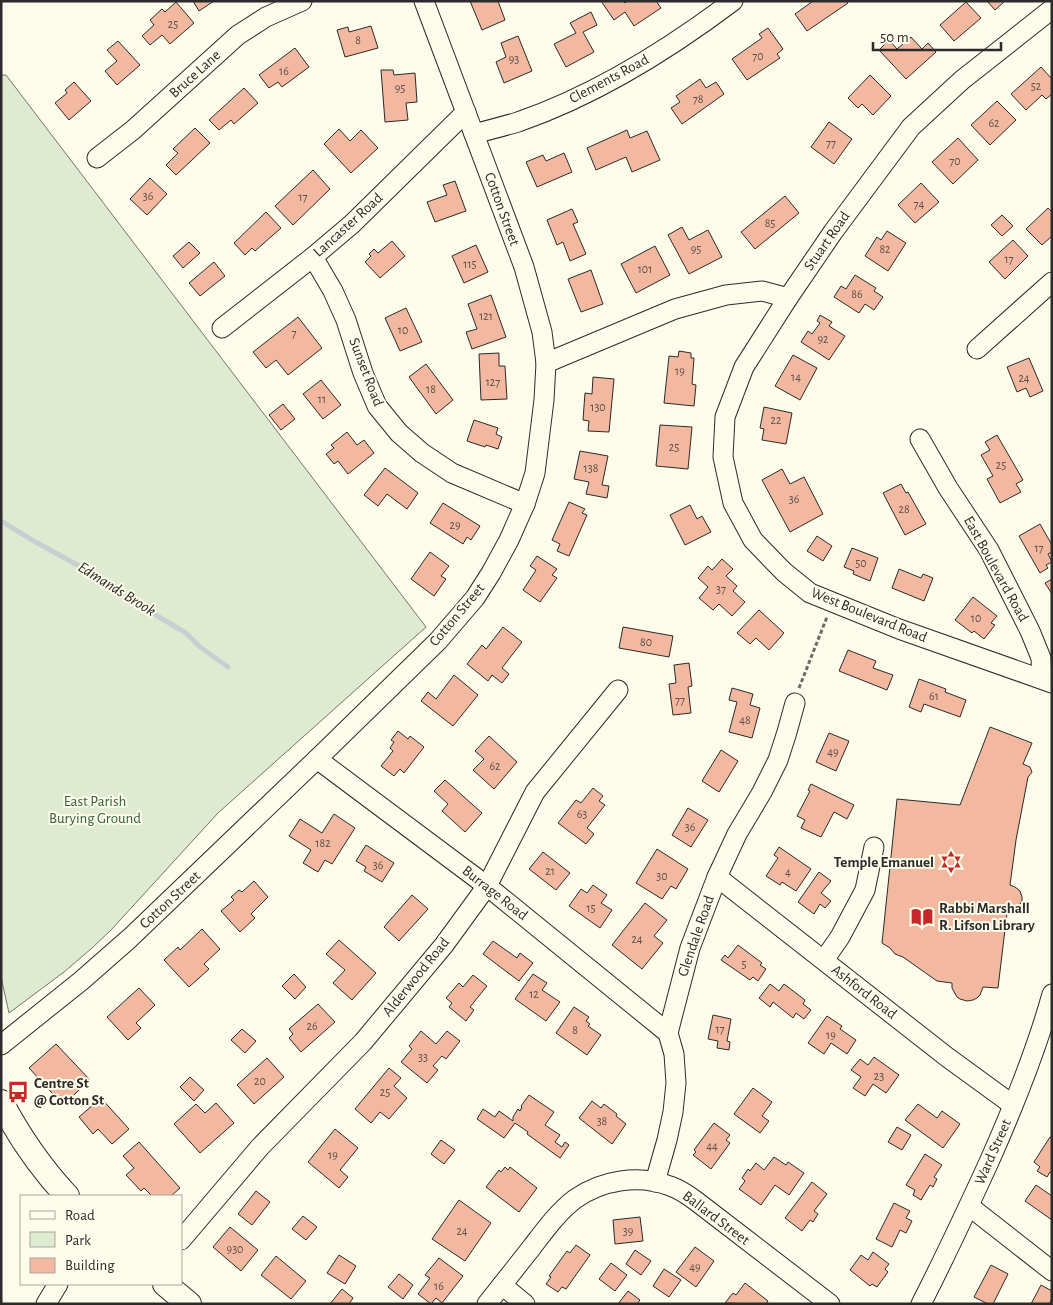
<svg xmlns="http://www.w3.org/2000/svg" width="1053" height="1305" font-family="'Alegreya Sans',sans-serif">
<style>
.green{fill:#deebd1;stroke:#74746e}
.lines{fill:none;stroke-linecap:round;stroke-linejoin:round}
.stream{stroke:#c7d0d0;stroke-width:5}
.building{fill:#f2b8a0;stroke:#2b2b2b}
.minor-casing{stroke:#2b2b2b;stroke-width:21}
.major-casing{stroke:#2b2b2b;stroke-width:26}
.path{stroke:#6a6964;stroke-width:3;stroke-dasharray:4 2.5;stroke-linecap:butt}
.minor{stroke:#fdfbea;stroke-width:19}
.major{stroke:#fdfbea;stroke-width:24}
.labels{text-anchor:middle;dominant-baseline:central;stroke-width:4;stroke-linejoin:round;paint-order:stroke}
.number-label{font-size:12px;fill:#5d4e48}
.street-label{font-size:15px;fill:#2b2b2b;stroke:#fdfbea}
.park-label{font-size:15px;fill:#34623c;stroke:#fdfbea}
.poi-label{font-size:15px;font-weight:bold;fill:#2b2b2b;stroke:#fdfbea;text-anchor:start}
.water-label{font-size:16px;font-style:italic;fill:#2b2b2b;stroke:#fdfbea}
</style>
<rect width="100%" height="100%" fill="#fdfbea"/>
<path class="green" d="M1,75H6L426,627L218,813L111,930L92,948L64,972L9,1013L1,977Z"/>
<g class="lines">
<path class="stream" d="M1,521L32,540L112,584L139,605L186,633L200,647L228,667"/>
</g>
<g class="building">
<path d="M193,1H214L199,11Z"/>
<path d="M470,1H498L505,20L482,30Z"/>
<path d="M601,1H623L625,3L627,1H656L661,8L634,26L625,12L614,20Z"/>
<path d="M813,1H847L848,3L807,31L795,14Z"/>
<path d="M987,1H1005L995,10Z"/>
<path d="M176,2L194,23L170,44L162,35L150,45L142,36L154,25L150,20L162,9L165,12Z"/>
<path d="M966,2L981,18L954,41L940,25Z"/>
<path d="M591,12L597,25L583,32L594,52L566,67L554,44L576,33L570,23Z"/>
<path d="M371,26L378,48L345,57L337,30L348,27L349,32Z"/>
<path d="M768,28L783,49L777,54L780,58L747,80L732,59L762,38L759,34Z"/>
<path d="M518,36L532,71L504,83L496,62L506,57L501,43Z"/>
<path d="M911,37L922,49L928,43L936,52L906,79L879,50L889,40L897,49Z"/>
<path d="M118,41L140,65L117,85L105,71L117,61L107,50Z"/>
<path d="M295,48L309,67L282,87L278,82L269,88L259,75Z"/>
<path d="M1041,67L1052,79V94L1046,99L1042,95L1026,110L1011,94Z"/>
<path d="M381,70H393L394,75L415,73L417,102L406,103L408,120L385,122Z"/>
<path d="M870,75L891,96L873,115L862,104L858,108L848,98Z"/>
<path d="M700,79L706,88L716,82L724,94L682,124L671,108L680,102L676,96Z"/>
<path d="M74,82L91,101L69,120L55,103L67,93L65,90Z"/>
<path d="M244,88L258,103L234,124L231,120L219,130L209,120Z"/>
<path d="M997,101L1016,120L990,145L971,125Z"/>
<path d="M829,122L852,139L834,164L811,147Z"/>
<path d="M195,128L210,143L176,175L166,165L178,153L173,149Z"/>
<path d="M339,129L350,141L361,130L378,148L351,173L324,144Z"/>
<path d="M627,130L630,138L647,131L660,160L632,172L626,157L596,170L587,148Z"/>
<path d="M958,138L978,160L953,184L932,162Z"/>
<path d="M564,153L572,172L537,187L526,162L543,155L546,161Z"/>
<path d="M313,170L330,189L293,225L275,206Z"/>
<path d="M150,178L167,194L147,215L130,199Z"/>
<path d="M455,181L466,211L435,222L427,202L447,195L443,185Z"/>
<path d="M921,183L939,202L915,223L898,205Z"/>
<path d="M785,196L799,213L755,249L741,232Z"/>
<path d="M1048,208L1052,212V236L1042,245L1026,229Z"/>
<path d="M572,209L578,222L573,224L586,254L570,261L563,242L557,245L547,220Z"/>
<path d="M266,212L281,228L255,251L252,248L245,255L234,243Z"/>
<path d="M1002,215L1013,226L1002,236L991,225Z"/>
<path d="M682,227L689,240L708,230L722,257L689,274L668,235Z"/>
<path d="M887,231L906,243L888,271L865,256L877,237L881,240Z"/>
<path d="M1013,240L1028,256L1005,279L989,262Z"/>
<path d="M392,241L405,256L380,278L365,262L371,256L369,254L374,249L378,253Z"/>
<path d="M189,242L200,253L183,268L173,256Z"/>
<path d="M476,245L488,272L464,283L452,256Z"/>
<path d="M655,246L670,275L636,293L621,264Z"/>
<path d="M214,262L225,276L200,296L189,283Z"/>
<path d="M591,270L603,304L581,312L568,279Z"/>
<path d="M855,275L876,288L874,291L883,297L874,310L865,304L859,313L834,297L841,286L846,289Z"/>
<path d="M491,295L506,337L472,349L466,332L477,329L468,304Z"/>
<path d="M406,308L422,342L400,351L385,318Z"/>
<path d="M820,315L832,322L829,326L845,336L829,360L801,342L808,331L812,334L820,323L817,321Z"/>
<path d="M298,317L322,348L288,375L276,360L266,368L253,352Z"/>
<path d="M679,351L691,353V358H694L692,384L696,385L694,406L664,403L669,356L678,357Z"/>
<path d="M499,353V366H505L507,399L481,400L479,354Z"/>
<path d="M793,355L817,368L800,400L775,386Z"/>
<path d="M1029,358L1043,391L1030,397L1026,388L1017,392L1007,367Z"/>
<path d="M426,364L453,400L436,414L409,377Z"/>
<path d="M593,377L614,379L609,432L588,431L589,421L583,420L585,393L592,394Z"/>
<path d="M321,380L341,405L323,419L303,394Z"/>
<path d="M283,404L295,419L281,430L269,415Z"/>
<path d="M764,407L792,413L786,444L762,440L764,429L760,428Z"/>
<path d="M474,420L498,428L496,434L502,437L498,449L486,445L485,447L467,441Z"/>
<path d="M660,425L692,427L688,469L656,466Z"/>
<path d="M347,432L357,445L364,440L374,453L348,474L338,461L334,464L326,454L334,448L331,445Z"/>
<path d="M997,435L1023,480L1016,484L1021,492L1000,503L987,479L993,476L981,455L990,450L985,442Z"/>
<path d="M580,451L608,456L602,485L609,486L607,498L586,494L589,482L574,479Z"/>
<path d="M385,468L418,493L407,509L387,494L378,506L364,495Z"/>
<path d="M782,469L790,484L804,477L823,514L790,532L762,480Z"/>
<path d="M901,484L906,493L908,492L926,524L905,535L883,493Z"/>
<path d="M569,502L585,509L582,513L587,515L569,556L557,551L560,544L552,540Z"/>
<path d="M443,503L480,526L471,540L467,537L463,544L430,523Z"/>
<path d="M690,505L697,519L702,516L711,532L685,545L670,515Z"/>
<path d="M1040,524L1052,545V552L1048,554L1052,562L1046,565L1048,568L1040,573L1019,536Z"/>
<path d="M817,536L832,546L823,561L807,551Z"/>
<path d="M852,548L878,558L870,581L853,574L854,571L844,567Z"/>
<path d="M430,552L449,566L441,576L446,579L434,596L411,579Z"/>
<path d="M537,556L557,569L552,575L557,578L540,602L523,590L536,570L530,566Z"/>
<path d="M722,559L733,569L726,576L737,586L733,591L745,602L732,616L719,604L713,610L699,598L708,587L698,578L708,566L712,570Z"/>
<path d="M899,569L921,578L923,574L933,578L924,601L892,588Z"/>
<path d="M1052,579V594L1045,583Z"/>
<path d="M973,597L997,616L991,623L995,625L984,639L974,631L972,633L955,620Z"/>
<path d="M759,610L784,633L769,650L756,638L750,644L737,633Z"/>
<path d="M503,627L522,642L502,668L509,674L502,683L492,675L488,681L467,664L482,645L486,649Z"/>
<path d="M623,627L673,636L669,657L619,648Z"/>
<path d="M848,650L876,661L873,668L893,675L887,690L839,671Z"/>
<path d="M689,663L692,686L688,687L691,713L673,715L669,684L676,683L674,665Z"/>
<path d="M454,675L478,695L453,726L421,701L428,692L436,699Z"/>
<path d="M919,679L946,689L945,692L966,700L960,717L924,704L921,712L909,707Z"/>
<path d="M732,688L753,694L750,705L760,708L752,738L729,732L737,702L729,700Z"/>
<path d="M990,727L1032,743L1023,764L1030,767L1032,772L1028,777L1016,840L1010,885L1015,887L1020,891L1022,897V901L1017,909L1013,912L1007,913L998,988L983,987L980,995L977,998L973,1000L967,1001L960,999L957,997L952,988V983L937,981L903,957L895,954L890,948L882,943L897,799L960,805Z"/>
<path d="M398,731L408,739L410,736L424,747L404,773L400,769L394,776L381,766L393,751L390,748L394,742L391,740Z"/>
<path d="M829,733L849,741L836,771L816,762Z"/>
<path d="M489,736L517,762L494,789L473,770L484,759L475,751Z"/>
<path d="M721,750L738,761L719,792L702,781Z"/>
<path d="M445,780L482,813L465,832L442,811L448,804L434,791Z"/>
<path d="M811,784L854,805L847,819L834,812L821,837L801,828L805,820L797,816L810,791L808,790Z"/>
<path d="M593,788L603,796L599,801L605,805L587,828L594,834L586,844L558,823L576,800L581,803Z"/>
<path d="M688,808L708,820L691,847L672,835Z"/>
<path d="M334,814L355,828L332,864L325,860L318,872L303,863L311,850L289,836L300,819L322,833Z"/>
<path d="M366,845L394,863L382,882L364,871L366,867L356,861Z"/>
<path d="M779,847L811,869L796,891L782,882L780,885L766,876L778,858L774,855Z"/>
<path d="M657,849L688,869L676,889L671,886L662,899L636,883Z"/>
<path d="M543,852L570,873L556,890L529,869Z"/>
<path d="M819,872L831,881L821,893L831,901L825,908L820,904L814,914L798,902Z"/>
<path d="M254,881L268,897L251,914L255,918L240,932L221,911L234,900L231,897L239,890L242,892Z"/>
<path d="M593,885L607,895L601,903L612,910L600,928L569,906L581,889L587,893Z"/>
<path d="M412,895L428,909L399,941L384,927Z"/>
<path d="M645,903L667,920L654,936L663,943L642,969L612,945Z"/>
<path d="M202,929L220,949L204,964L209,969L189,987L164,960L178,947L180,950Z"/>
<path d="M339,940L376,973L352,1000L333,983L345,970L326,954Z"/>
<path d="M493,941L517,958L520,953L533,963L519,981L483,954Z"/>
<path d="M738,945L762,963L760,965L766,969L758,981L753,977L750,980L721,960L725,955L728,958Z"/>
<path d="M294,974L306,987L295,999L282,986Z"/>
<path d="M533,974L547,983L542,990L560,1002L546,1021L515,999Z"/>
<path d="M473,975L487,986L470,1007L474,1010L466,1021L449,1007L452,1003L446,998L459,983L463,987Z"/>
<path d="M770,984L779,991L784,984L805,1000L803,1004L811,1010L804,1019L796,1013L793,1018L773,1002L770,1007L759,998Z"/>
<path d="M139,988L155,1005L136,1023L141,1028L128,1040L107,1017Z"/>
<path d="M318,1004L335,1022L301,1052L289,1038L293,1034L289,1029Z"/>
<path d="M574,1007L589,1017L586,1021L590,1024L588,1026L601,1035L587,1055L556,1033Z"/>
<path d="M713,1015L731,1019L727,1041L730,1042L729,1050L717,1048L718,1041L708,1039Z"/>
<path d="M827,1016L842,1026L840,1029L856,1040L847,1054L831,1043L824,1054L808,1043Z"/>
<path d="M242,1029L256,1041L245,1053L231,1040Z"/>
<path d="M421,1031L436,1044L447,1031L460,1041L446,1059L442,1056L433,1066L438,1070L427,1083L401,1062L412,1049L409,1046Z"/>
<path d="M56,1044L90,1080L63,1105L29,1068Z"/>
<path d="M874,1057L899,1075L886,1093L873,1084L865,1096L853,1088L861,1077L851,1070L860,1059L868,1065Z"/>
<path d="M267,1058L284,1077L254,1104L237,1085Z"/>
<path d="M389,1068L401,1078L394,1086L407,1098L389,1119L380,1112L371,1123L355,1109Z"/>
<path d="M190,1077L204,1090L194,1101L180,1087Z"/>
<path d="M753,1088L772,1102L762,1116L769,1121L760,1133L734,1114Z"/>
<path d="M529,1095L554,1112L545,1125L560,1135L555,1142L562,1147L565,1142L569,1145L560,1158L527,1134L528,1132L515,1123L504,1138L477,1119L483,1109L495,1117L499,1111L513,1121V1117L518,1109L520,1111L522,1107L521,1106Z"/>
<path d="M101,1098L129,1129L112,1144L98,1129L93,1134L79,1117Z"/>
<path d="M592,1101L601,1108L604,1104L617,1114L616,1116L626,1124L612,1144L579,1118Z"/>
<path d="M216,1103L234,1123L200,1153L174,1124L196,1104L205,1113Z"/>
<path d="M918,1104L937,1118L942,1111L960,1124L943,1148L905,1120Z"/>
<path d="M714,1123L730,1135L726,1140L730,1143L711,1169L693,1155L696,1152L694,1150Z"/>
<path d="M897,1127L911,1135L902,1150L888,1142Z"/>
<path d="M335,1129L358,1148L340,1170L348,1177L339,1188L308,1162Z"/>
<path d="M1050,1137L1052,1138V1173L1050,1172L1047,1177L1037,1171L1040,1167L1034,1162Z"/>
<path d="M441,1140L455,1150L444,1164L431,1154Z"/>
<path d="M139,1142L180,1188L171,1196H152L144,1188L141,1191L126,1175L134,1168L123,1156Z"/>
<path d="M925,1154L942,1165L934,1177L937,1179L933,1187L930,1185L921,1200L913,1195L915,1190L906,1185Z"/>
<path d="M774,1157L786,1165L788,1162L804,1173L789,1195L775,1185L761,1205L739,1189L745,1181L742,1178L748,1169L750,1171L756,1163L764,1170Z"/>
<path d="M505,1167L508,1170L510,1167L537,1188L519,1212L486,1187L499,1170L501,1172Z"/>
<path d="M812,1182L827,1194L814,1211L818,1214L813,1222L810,1220L802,1231L785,1218Z"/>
<path d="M1036,1185L1052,1196V1220L1025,1201Z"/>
<path d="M256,1191L270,1202L252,1225L238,1214Z"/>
<path d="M459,1200L491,1223L465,1261L432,1239Z"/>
<path d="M894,1203L910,1211L906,1218L912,1221L906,1233L900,1230L892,1247L876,1239Z"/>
<path d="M303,1216L317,1227L306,1240L292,1229Z"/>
<path d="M640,1217L643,1241L615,1244L613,1220Z"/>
<path d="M230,1227L258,1250L241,1271L213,1247Z"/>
<path d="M576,1245L590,1255L566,1289L562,1287L558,1292L546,1284L551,1277L549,1276L567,1251L570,1253Z"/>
<path d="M695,1247L714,1261L696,1287L676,1272Z"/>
<path d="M635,1250L651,1261L641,1275L626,1264Z"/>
<path d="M873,1252L889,1264L885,1269L888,1272L877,1287L872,1284L870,1286L850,1270L861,1255L868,1260Z"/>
<path d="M339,1255L356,1266L345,1284L327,1273Z"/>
<path d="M276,1256L306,1281L291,1299L261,1275Z"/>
<path d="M439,1258L463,1276L442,1303L436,1298L431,1304L418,1294L430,1278L425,1275Z"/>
<path d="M611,1263L627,1275L615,1291L599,1279Z"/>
<path d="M991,1265L1008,1274L993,1304H988L974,1297Z"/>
<path d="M664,1269L681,1280L669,1297L653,1286Z"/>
<path d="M399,1274L413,1285L403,1299L388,1287Z"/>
<path d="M745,1283L768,1301L766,1304H758L756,1303L755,1304L725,1303L733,1293L736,1295Z"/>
<path d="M1041,1285L1052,1291V1299L1049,1304H1031Z"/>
<path d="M342,1289L353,1298L349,1304H330Z"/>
<path d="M628,1291L640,1300L637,1304H618Z"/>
</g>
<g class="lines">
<g class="minor-casing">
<g id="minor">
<path d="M474,134C489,130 504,126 518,122C596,95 668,50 733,1"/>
<path d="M97,158L133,130L238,35L266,17L302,1"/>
<path d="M313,257L333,291L346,320L363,373L377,406L399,433L422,453L452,473L525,504"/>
<path d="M788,298L744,367L725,417L723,457L733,503L753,540L784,572L810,593L899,629L1052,683"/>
<path d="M222,328L313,257L352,224L466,112"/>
<path d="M977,349L1052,282"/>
<path d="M546,363L675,309L726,295L762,291L788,298L833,232L911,127L962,80L1052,9"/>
<path d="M920,439L948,488L989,550L1030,631L1041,658L1042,679"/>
<path d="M317,759L487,886L668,1033"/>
<path d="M717,877L947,1057L1013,1105"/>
<path d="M824,960L840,937L865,890L874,847"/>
<path d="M1,1045L81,981L130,938L317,759L438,641L475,598L491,573L509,540L525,504L535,473L544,400L546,363L542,332L524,267L424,1"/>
<path d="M655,1182L667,1140L673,1112L676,1083L674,1054L668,1033L690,948L717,877L737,834L762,792L778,760L787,732L795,703"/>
<path d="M969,1206L1052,1271"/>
<path d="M181,1240L260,1147L363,1042L444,945L487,886L535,792L618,690"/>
<path d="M502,1285L525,1304"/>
<path d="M46,1304L58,1284"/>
<path d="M487,1304C502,1285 517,1266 532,1247C545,1230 558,1212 575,1199C602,1180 639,1174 670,1186C679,1189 688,1195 696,1201L830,1304"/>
<path d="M921,1304C945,1257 967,1210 989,1162C1013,1108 1036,1052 1052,994"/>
</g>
</g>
<g class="major-casing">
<g id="major">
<path d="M1,1102C19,1136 41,1168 67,1196"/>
<path d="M165,1284L189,1304"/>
</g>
</g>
<path class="path" d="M799,688L827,617"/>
<use href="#minor" class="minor"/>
<use href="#major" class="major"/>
</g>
<defs>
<g id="synagogue-bare" transform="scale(1.725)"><path d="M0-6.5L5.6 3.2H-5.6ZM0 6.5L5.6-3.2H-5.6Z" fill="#c62828" stroke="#fdfbea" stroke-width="2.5" paint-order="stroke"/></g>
<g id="library-bare" transform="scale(1.725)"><path d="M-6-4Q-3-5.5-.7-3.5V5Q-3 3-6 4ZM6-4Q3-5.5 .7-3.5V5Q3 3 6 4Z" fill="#c62828" stroke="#fdfbea" stroke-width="2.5" paint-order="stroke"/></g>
<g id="bus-bare" transform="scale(1.725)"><path d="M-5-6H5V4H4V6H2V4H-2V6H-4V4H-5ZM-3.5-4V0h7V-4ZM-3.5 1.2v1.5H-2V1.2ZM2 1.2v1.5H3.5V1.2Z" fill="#c62828" stroke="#fdfbea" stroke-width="2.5" paint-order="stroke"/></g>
</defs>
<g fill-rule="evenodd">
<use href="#synagogue-bare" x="951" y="862"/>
<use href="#library-bare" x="922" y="917"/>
<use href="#bus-bare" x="18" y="1092"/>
</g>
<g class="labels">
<g class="number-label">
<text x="173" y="24">25</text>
<text x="358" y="40">8</text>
<text x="758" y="56">70</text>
<text x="514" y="59">93</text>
<text x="284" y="71">16</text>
<text x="1036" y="86">52</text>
<text x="400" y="88">95</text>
<text x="698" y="99">78</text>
<text x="994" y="123">62</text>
<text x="831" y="143">77</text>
<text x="955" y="161">70</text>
<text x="148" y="196">36</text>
<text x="303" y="197">17</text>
<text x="919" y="204">74</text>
<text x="770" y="223">85</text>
<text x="696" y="249">95</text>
<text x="885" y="249">82</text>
<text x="1009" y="259">17</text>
<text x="470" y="264">115</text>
<text x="645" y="269">101</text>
<text x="857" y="294">86</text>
<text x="486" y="316">121</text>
<text x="403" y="330">10</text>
<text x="294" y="333">7</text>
<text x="823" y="339">92</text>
<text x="680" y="371">19</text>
<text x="796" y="377">14</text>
<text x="1024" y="378">24</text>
<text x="493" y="382">127</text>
<text x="431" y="389">18</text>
<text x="322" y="399">11</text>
<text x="598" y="407">130</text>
<text x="776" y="420">22</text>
<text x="674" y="447">25</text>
<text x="1001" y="465">25</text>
<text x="591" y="468">138</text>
<text x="794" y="499">36</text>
<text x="904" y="509">28</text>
<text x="455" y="525">29</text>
<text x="1039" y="548">17</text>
<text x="861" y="563">50</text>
<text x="721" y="589">37</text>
<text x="976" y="618">10</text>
<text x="646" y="642">80</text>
<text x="934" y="696">61</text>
<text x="680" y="700">77</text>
<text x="745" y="720">48</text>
<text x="833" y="752">49</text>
<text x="495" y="766">62</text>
<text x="582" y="814">63</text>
<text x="690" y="827">36</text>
<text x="323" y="843">182</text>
<text x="378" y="865">36</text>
<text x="550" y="871">21</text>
<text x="788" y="872">4</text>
<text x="662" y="876">30</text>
<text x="591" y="908">15</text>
<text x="637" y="939">24</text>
<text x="744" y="964">5</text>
<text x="534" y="994">12</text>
<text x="312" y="1026">26</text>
<text x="720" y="1029">17</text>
<text x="575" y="1030">8</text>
<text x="831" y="1035">19</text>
<text x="423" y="1057">33</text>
<text x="879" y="1076">23</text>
<text x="260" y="1081">20</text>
<text x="385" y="1092">25</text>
<text x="602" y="1121">38</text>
<text x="712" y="1146">44</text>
<text x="333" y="1155">19</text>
<text x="462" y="1231">24</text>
<text x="628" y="1231">39</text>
<text x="235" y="1249">930</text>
<text x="695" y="1267">49</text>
<text x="439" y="1286">16</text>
</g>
<g class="street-label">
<text transform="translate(195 74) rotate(-42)">Bruce Lane</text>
<text transform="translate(609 79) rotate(-28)">Clements Road</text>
<text transform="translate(502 209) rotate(70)">Cotton Street</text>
<text transform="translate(348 225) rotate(-42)">Lancaster Road</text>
<text transform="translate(827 241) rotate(-55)">Stuart Road</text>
<text transform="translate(366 372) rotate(69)">Sunset Road</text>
<text transform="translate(996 569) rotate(61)">East Boulevard Road</text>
<text transform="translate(457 615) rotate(-50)">Cotton Street</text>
<text transform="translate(869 615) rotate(22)">West Boulevard Road</text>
<text transform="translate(495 893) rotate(38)">Burrage Road</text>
<text transform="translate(170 900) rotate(-43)">Cotton Street</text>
<text transform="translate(696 936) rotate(-71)">Glendale Road</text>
<text transform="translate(416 977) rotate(-51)">Alderwood Road</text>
<text transform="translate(864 992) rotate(38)">Ashford Road</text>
<text transform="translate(993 1152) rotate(-66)">Ward Street</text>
<text transform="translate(716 1218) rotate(37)">Ballard Street</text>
</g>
<g class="park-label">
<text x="95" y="801">East Parish<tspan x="95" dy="17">Burying Ground</tspan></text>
</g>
<g class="poi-label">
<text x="934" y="862" text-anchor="end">Temple Emanuel</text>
<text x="939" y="908">Rabbi Marshall<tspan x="939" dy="17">R. Lifson Library</tspan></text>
<text x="34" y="1083">Centre St<tspan x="34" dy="17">@ Cotton St</tspan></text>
</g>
<g class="water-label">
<text transform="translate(117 589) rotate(32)">Edmands Brook</text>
</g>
</g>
<rect width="1053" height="1305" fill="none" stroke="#2b2b2b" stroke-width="5"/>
<rect x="20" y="1195" width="162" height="90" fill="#fdfbea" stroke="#a9a89e"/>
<rect x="30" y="1211" width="25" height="8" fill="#fdfbea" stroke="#a9a89e"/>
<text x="65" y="1220" font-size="15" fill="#2b2b2b">Road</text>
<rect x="30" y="1232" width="25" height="15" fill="#deebd1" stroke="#a9a89e"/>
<text x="65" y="1245" font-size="15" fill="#2b2b2b">Park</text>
<rect x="30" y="1258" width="25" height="15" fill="#f2b8a0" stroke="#a9a89e"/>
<text x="65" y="1270" font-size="15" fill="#2b2b2b">Building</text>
<path d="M873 42v8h128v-8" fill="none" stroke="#2b2b2b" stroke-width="2.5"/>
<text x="880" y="42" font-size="15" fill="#2b2b2b" stroke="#fdfbea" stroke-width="4" paint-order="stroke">50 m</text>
</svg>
